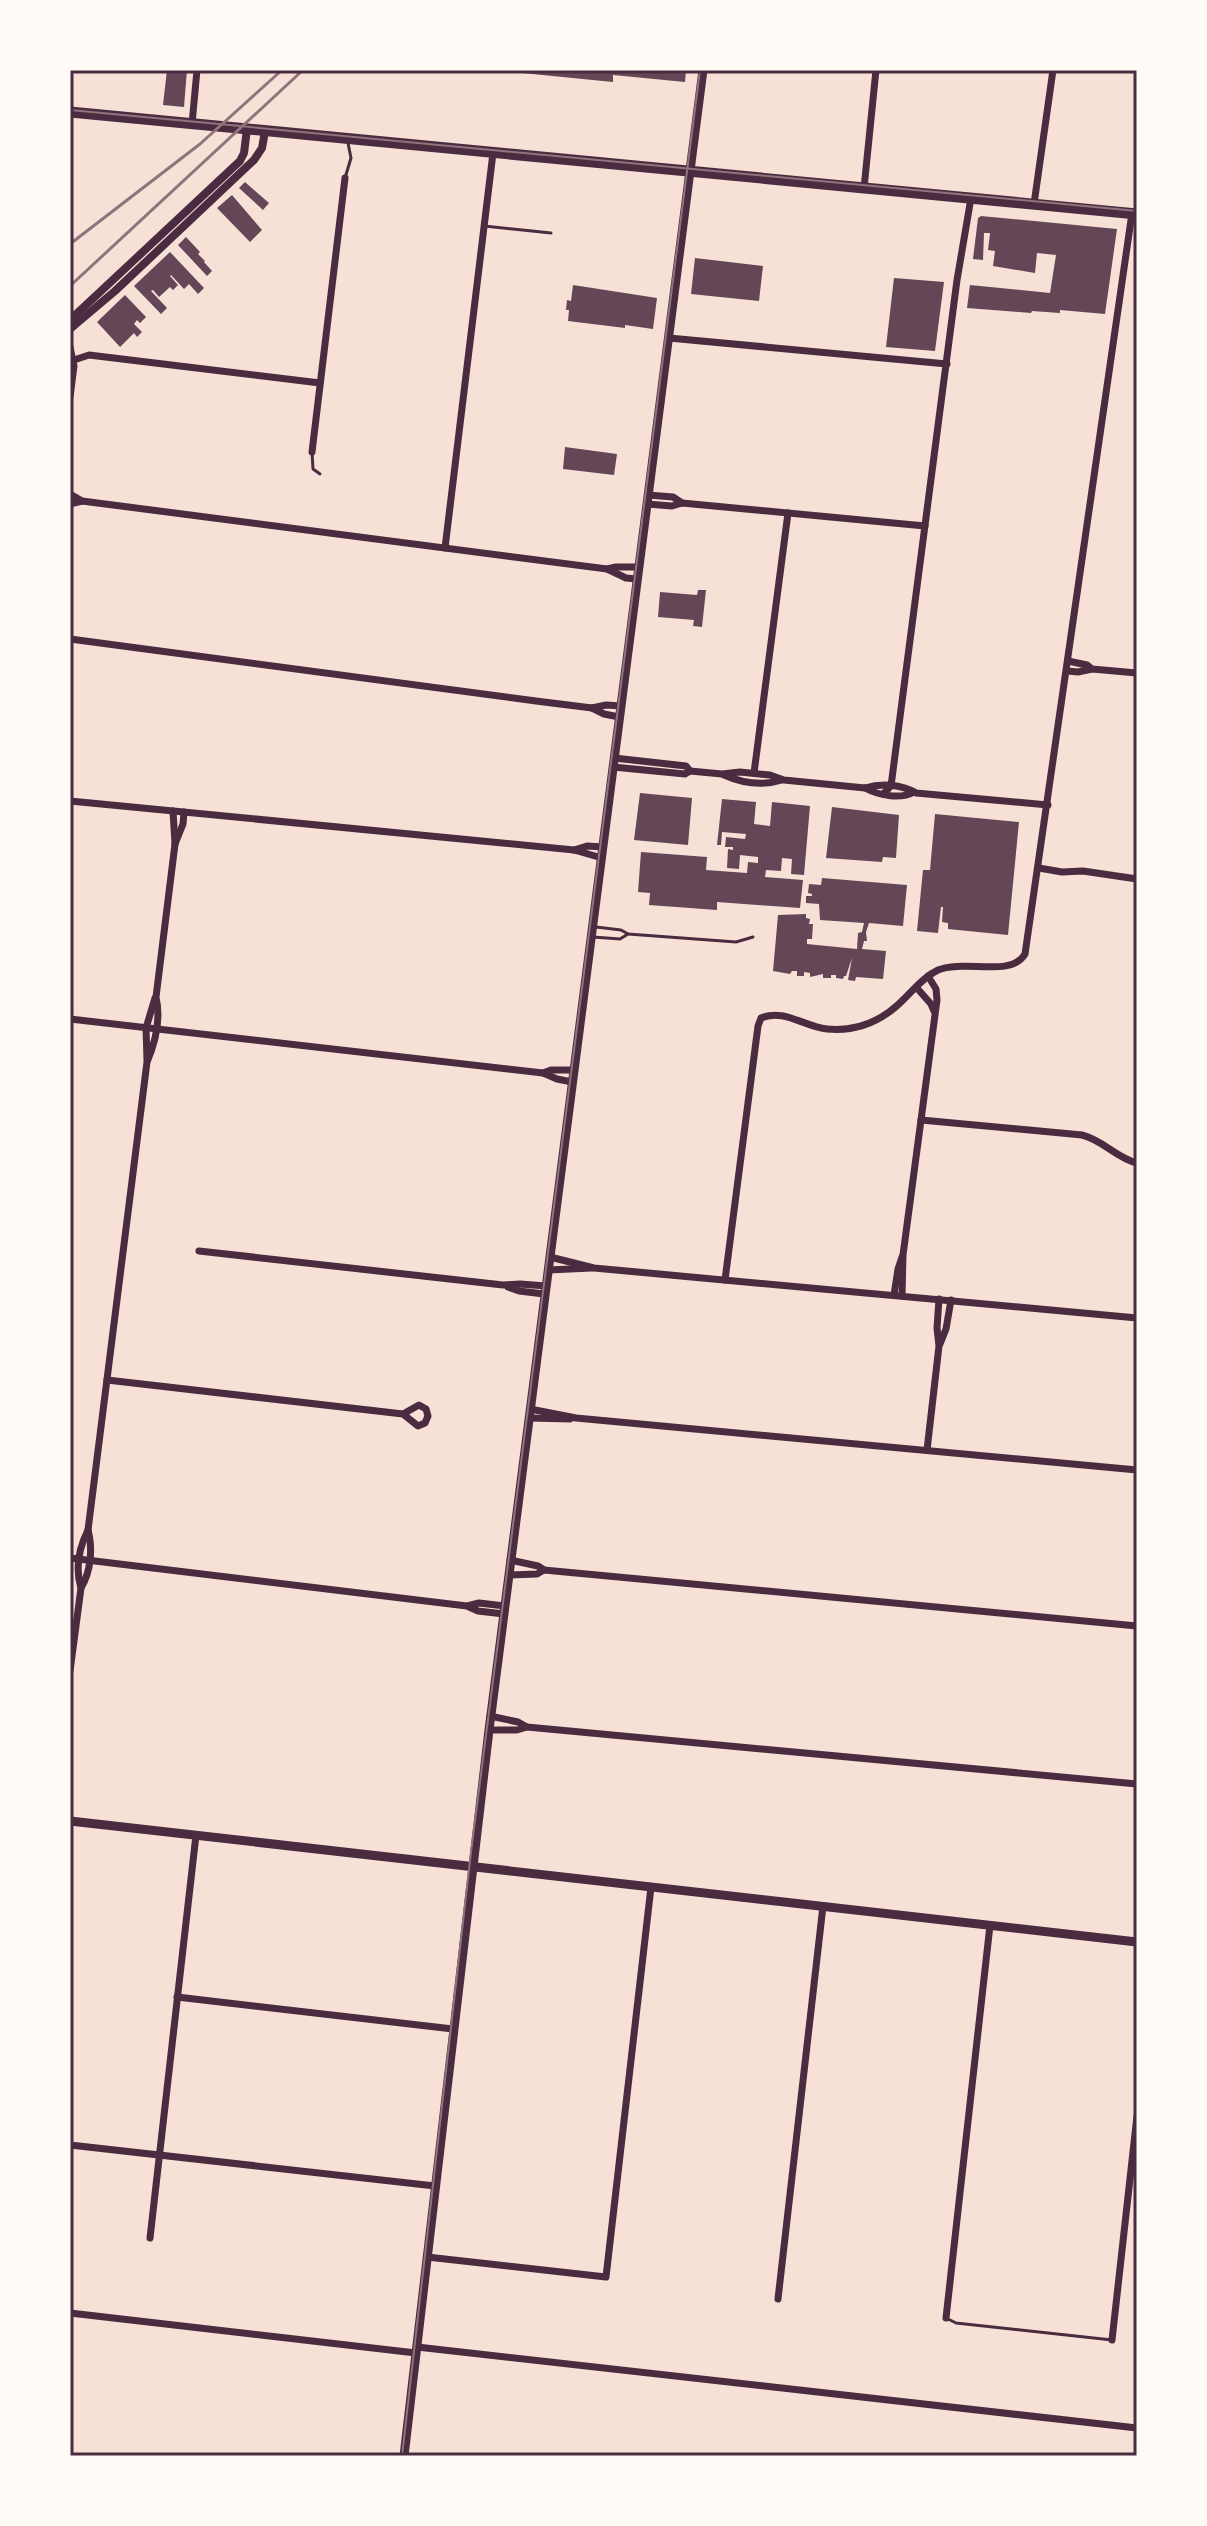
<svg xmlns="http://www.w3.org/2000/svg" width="1207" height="2526" font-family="Manrope,sans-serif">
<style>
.building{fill:#644757}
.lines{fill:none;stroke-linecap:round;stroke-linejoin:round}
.service{stroke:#4a2c40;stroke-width:3}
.minor{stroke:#4a2c40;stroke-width:7}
.tertiary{stroke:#4a2c40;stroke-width:8}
.secondary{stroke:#4a2c40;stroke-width:9}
.primary{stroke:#4a2c40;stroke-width:11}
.tram{stroke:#8f747c;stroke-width:2}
.rail{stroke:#8f747c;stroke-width:3}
.neatline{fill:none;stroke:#4a2c40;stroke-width:3}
</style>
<rect width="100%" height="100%" fill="#f7e1d7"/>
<g class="building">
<path d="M167,70H187L184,107L163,105Z"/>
<path d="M523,70H686L685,82L613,75V82L522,73Z"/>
<path d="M245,182L269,203L263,210L239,188Z"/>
<path d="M232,195L262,230L250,242L217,208Z"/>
<path d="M981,216L1117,229L1105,314L1060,310V313L1032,311L1031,313L967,308L970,285L1050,293L1056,255L1037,253L1035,273L993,266L995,251L988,250L990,233H984L983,260L973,259L978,218Z"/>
<path d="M186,237L200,252L198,254L205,261L204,262L212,271L207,276L178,245Z"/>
<path d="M170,252L204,288L198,294L189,284L184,289L171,275L170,276L178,285L173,290L170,287L159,297L153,290L151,291L167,308L161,314L134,286Z"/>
<path d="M695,258L763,266L759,301L691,294Z"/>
<path d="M894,278L944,282L935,351L886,347Z"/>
<path d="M573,285L657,298L653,329L625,325V328L568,321L569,310H566L567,300L571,301Z"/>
<path d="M125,295L146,317L140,323L137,320L134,324L142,332L137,337L134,333L120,347L97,322Z"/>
<path d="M565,447L617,454L614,475L563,469Z"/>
<path d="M698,590H706L702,627L693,626L694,620L658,617L660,592L697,595Z"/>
<path d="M640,793L692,798L688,845L634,840Z"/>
<path d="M722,799L756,802L754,824L770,826L772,802L810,806L804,875L791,874L792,859L782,858L781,871L766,870L765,877L803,880L800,908L717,902V910L649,905L650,893L638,892L641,852L707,857L706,870L747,873L748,862L758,863V857L740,855L739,869L727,868L728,849L733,850V847H725L726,837L745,839L746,834L722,832L721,845H717Z"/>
<path d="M832,807L899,815L896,858L883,857L882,862L826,858Z"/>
<path d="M935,814L1019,822L1008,935L948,929V923L942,922L943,907H941L938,933L917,931L923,870H930Z"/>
<path d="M822,878L907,885L903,926L869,923L866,932L867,941H864L862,949L886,951L883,979L856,977L855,981L848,980L852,958L846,976H844L843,979L836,978V975H831V978H823V974L810,977V973L804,972V976H797V971H792L790,974L773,971L778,915L806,914V918L810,919L809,924H813L812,939H807V944L857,949L858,933L862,932L864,923L820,920L819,904L806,903V896H812V894L808,893L809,884L821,885Z"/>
</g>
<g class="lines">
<g class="service">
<path d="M345,178L351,158L348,143"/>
<path d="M484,226L551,233"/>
<path d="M312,452L313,469L320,474"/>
<path d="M596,927L621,930L628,934L736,942L753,937"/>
<path d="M593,937L620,939L628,934"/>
<path d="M946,2318L956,2323L1112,2340"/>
</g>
<g class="minor">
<path d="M192,124L197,70"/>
<path d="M864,188L876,70"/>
<path d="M1034,204L1053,70"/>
<path d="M669,338L947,364"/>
<path d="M70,347L74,366L70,397"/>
<path d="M74,360L89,355L320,383"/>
<path d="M312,452L345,178"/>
<path d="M70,494L82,501L607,569L626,578L637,579"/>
<path d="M648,495L673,497L682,503"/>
<path d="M70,504L82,501"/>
<path d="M647,504L672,506L682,503L925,526"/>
<path d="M445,548L493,153"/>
<path d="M607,569L616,567H639"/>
<path d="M70,639L536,701L592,708L606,705L621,706"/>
<path d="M1068,661L1087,665L1092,669L1137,673"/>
<path d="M1067,671L1078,672L1092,669"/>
<path d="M592,708L604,714L619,717"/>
<path d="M614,758L686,766L690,771"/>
<path d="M613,767L685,774L690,771L722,774L740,772L770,775L784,780L865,788C881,783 901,784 916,793L1048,805"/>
<path d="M754,773L788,513"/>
<path d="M724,775C742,783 763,786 782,780"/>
<path d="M865,788C878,795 900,800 914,792"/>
<path d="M883,794L891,786L957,280L971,198"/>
<path d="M70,801L574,850L602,858"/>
<path d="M175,844L183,824L184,812"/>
<path d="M574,850L587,846L603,847"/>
<path d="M1039,868L1062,872L1083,871L1137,879"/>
<path d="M916,987L931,1004L934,1011"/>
<path d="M70,1019L543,1073L557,1079L572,1082"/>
<path d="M147,1060L146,1028L155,998"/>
<path d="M543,1073L551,1070H574"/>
<path d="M921,1120L1082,1135C1103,1140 1116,1158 1137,1163"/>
<path d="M199,1251L503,1285L520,1284L546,1286"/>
<path d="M550,1257L594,1268L1137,1318"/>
<path d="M548,1270L592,1268"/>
<path d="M725,1280L758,1026L761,1018C783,1008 805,1027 827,1029C858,1032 884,1020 905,998C915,988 925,976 938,970C965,959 1011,978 1025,954L1132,213"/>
<path d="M508,1287L519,1291L544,1294"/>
<path d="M894,1295L898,1269L902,1257"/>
<path d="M902,1296L903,1255L937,1000L936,989L928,976"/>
<path d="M940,1344L946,1329L951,1300"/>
<path d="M107,1380L403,1414L418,1426L425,1423L428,1416L426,1409L419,1405L403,1414"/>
<path d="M530,1409L576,1418L1137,1470"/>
<path d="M529,1418L570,1419"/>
<path d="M927,1450L939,1346L937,1328L939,1299"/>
<path d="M70,1558L467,1606L479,1603L505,1606"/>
<path d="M510,1560L538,1566L544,1570L1137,1626"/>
<path d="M509,1575L537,1574L544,1570"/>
<path d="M81,1588C91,1571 93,1549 88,1530"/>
<path d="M469,1607L478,1611L504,1614"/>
<path d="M70,1671L81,1588C75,1568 79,1548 88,1530L147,1062C156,1041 161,1019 156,997L175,844L173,811"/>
<path d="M490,1716L518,1722L527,1727L1137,1784"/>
<path d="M489,1730H517L527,1727"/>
<path d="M177,1997L453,2029"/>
<path d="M70,2145L435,2186"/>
<path d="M150,2238L196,1835"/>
<path d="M427,2257L606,2277L651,1887"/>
<path d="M778,2299L823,1906"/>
<path d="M70,2313L416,2353"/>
<path d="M946,2318L990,1925"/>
<path d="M1112,2340L1137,2116"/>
<path d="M417,2347L1137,2428"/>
</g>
<g class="tertiary">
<path d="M70,320L240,161L244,153L247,129"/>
<path d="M70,329L115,291L254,160L262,148L265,131"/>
</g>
<g class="secondary">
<path d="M70,1821L1137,1942"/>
<path d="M404,2456L489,1730L703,70"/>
</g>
<path class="primary" d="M70,112L1137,214"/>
<g class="tram">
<path d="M70,110L1137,211"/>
<path d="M402,2456L471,1852L700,70"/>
</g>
<g class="rail">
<path d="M70,244L200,144L282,70"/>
<path d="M70,286L303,70"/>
</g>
</g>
<rect width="1207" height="2526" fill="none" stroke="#fffaf5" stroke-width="144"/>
<rect x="72" y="72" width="1063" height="2382" class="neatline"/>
</svg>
